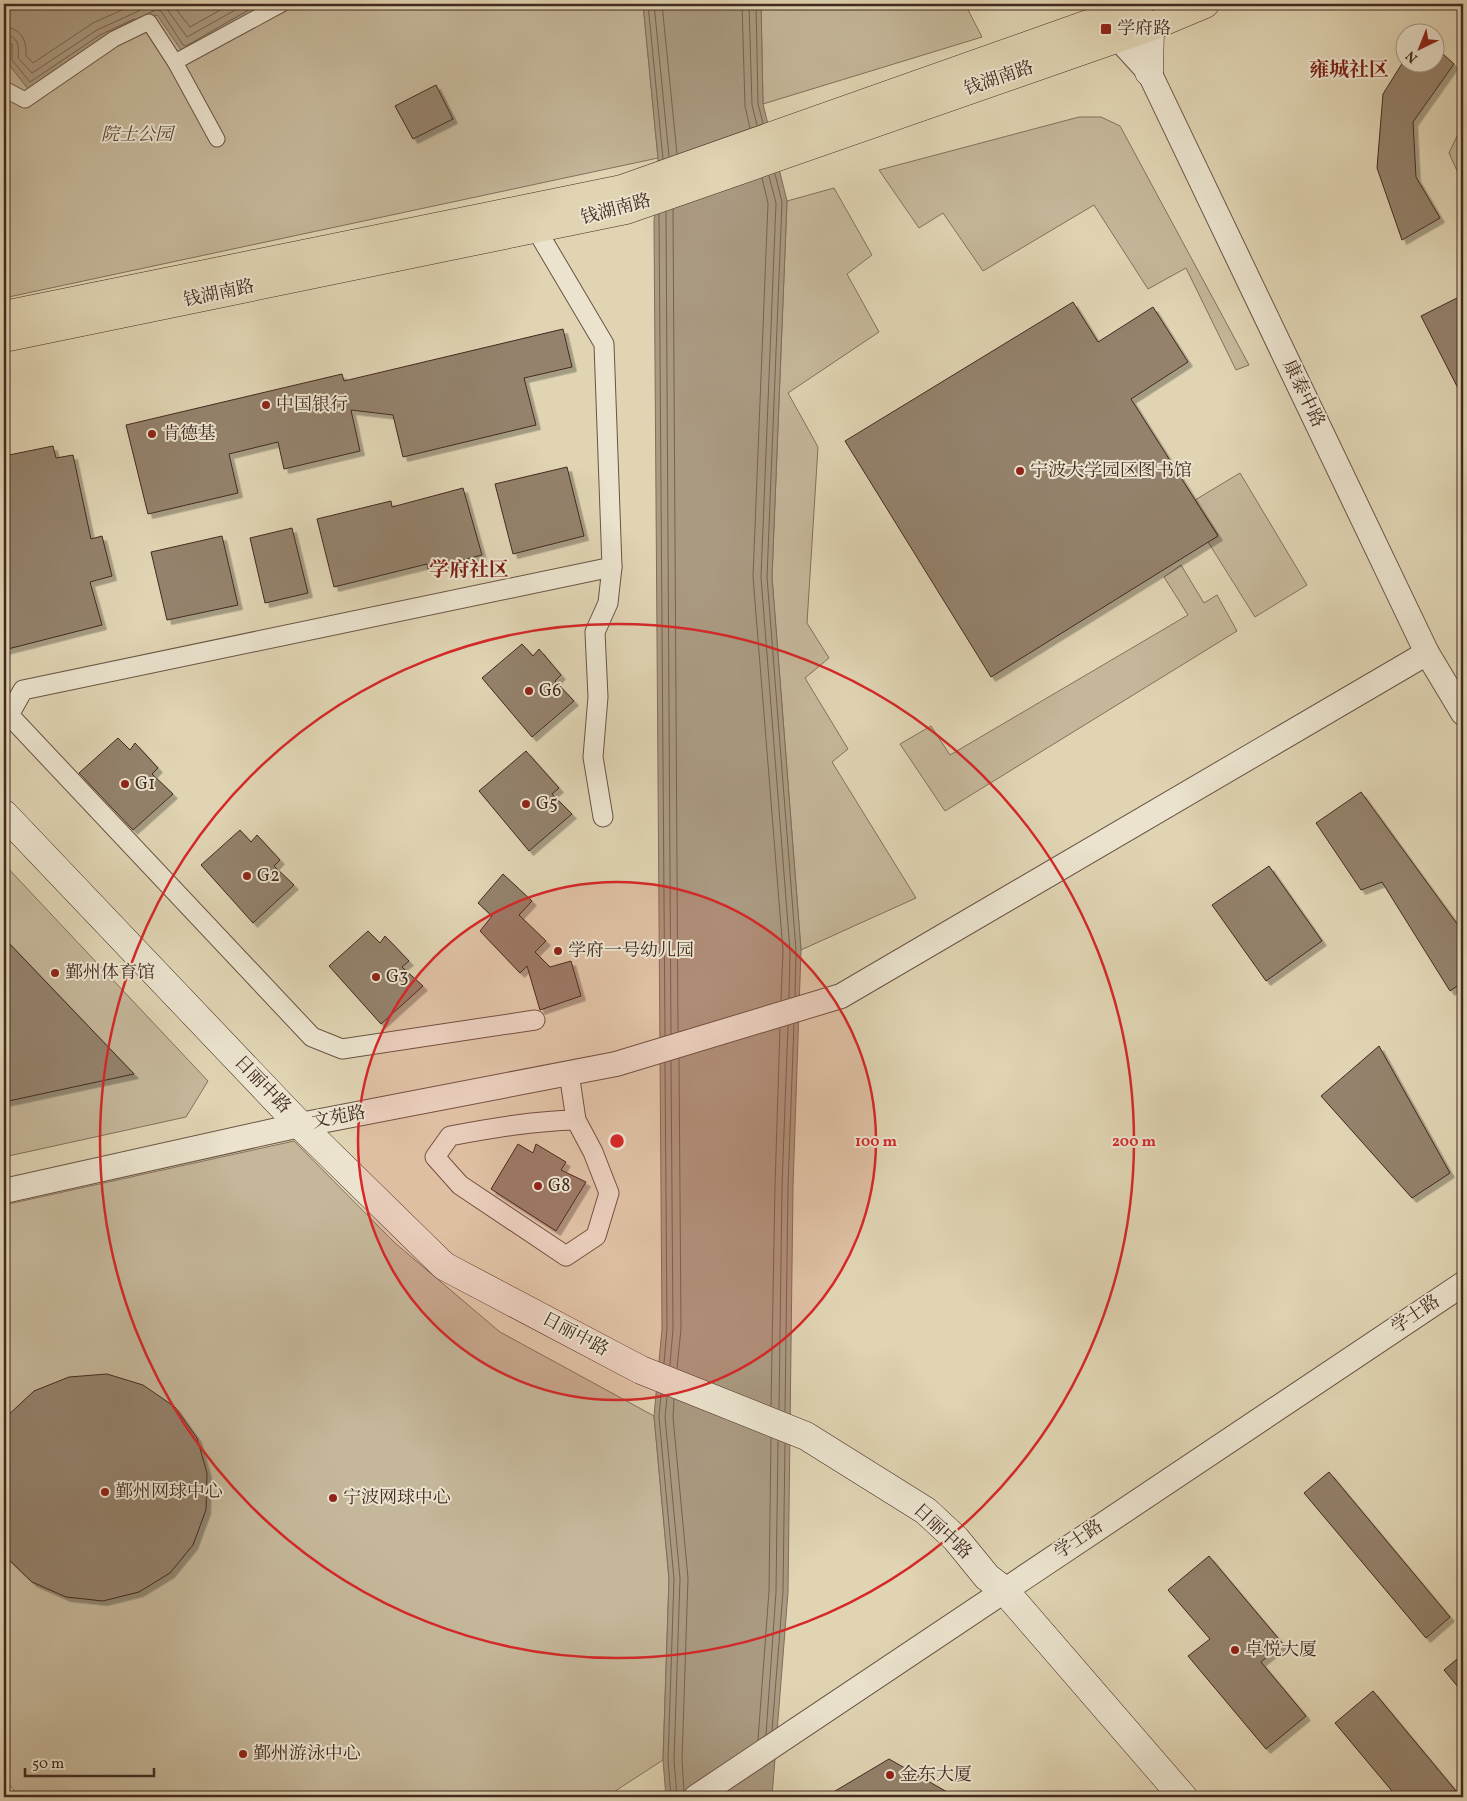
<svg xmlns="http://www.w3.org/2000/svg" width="1467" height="1801" font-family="Vollkorn,'Noto Serif SC',serif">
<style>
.green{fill:#c5b79a;stroke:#84705c}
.water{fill:#aa9a81;stroke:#806d5a}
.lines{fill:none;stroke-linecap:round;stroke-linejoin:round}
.shore{stroke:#766250;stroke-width:1}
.building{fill:#94826c;stroke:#42291f;filter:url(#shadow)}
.pedestrian-casing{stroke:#6a5444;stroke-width:17}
.minor-casing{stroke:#6a5444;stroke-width:21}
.tertiary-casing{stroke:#6a5444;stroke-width:26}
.secondary-casing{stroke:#42291f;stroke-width:29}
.primary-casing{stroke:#42291f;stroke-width:29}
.pedestrian{stroke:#ebe3ce;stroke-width:15}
.minor{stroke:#ebe3ce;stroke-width:19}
.tertiary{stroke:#ebe3ce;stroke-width:24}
.secondary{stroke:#ebe3ce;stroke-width:28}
.primary{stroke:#e0d4b3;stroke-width:28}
.ring{fill:none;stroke:#d62828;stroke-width:2.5}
.poi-dot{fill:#8f2418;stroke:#ebe3ce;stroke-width:2}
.labels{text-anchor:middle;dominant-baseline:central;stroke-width:4;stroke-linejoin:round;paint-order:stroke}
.poi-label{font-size:18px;fill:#42291f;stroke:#ebe3ce;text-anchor:start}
.street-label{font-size:18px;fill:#42291f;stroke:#ebe3ce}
.park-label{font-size:18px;font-style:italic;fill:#5c4538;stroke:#ebe3ce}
.quarter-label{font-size:20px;font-weight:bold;fill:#7a1f14;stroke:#ebe3ce}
.centre{fill:#d62828;stroke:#ebe3ce;stroke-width:2.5}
.ring-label{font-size:15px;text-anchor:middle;font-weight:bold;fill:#d62828;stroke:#ebe3ce;stroke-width:4;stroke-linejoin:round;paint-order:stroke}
</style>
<defs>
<filter id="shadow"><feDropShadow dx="4.5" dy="4.5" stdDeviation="0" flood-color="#0004"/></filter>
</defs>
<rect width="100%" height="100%" fill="#e0d4b3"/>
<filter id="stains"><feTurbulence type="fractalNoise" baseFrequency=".004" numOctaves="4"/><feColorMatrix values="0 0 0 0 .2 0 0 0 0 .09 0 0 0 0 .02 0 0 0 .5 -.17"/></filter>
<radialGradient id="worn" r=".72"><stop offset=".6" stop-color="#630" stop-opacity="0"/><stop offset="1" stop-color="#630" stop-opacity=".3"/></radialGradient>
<g class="green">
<path d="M4,4H643L658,158L4,298Z"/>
<path d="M761,4H965L982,37L763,104Z"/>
<path d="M1079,117H1101L1120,126L1249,365L1236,370L1186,268L1148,289L1094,205L983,271L943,213L919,228L879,170Z"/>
<path d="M1463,123V184L1449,153Z"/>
<path d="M834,188L872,255L847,274L879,332L788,393L818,447L807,623L829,658L805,678L848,749L832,762L916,898L801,950L772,577L787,201Z"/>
<path d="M1240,473L1307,585L1255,617L1208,542L1218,535L1195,500Z"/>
<path d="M1181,565L1204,603L1217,595L1237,631L945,811L900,744L931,726L950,755L1188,615L1164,577Z"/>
<path d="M4,864L208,1081L186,1117L4,1157Z"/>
<path d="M294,1141L395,1243L500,1332L654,1416L669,1579L663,1760L606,1797H20L4,1779V1205Z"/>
</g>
<g class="water">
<path d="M4,4H269L183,53L157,15L103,40L28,89L6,61L8,47L4,46Z"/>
<path d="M643,4H761L763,104L787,201L772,577L801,950L793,1186L788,1592L772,1797H666L663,1760L669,1579L654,1416L662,1329L654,222L658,158Z"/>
<path d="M1278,1793L1305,1797H1306H1256Z"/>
</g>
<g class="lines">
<g class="shore">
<path d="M159,4L166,8L187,37L246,4"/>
<path d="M172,4L190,27L231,4"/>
<path d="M648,4L663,159"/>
<path d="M654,4L669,156"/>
<path d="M662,4L677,154"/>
<path d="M742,4L745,106L750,128"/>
<path d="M749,4L752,105L757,125"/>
<path d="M756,4L758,104L763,123"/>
<path d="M147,14L156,10L161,11L183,45L186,46L259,4"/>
<path d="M4,27C21,28 27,40 26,56L33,63L93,23L135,4"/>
<path d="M4,35C19,36 19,46 18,58L32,73L97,30L154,4"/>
<path d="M4,41L12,44V60L30,82L100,35L134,19"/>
<path d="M775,174L782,202L767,577L796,950L795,996"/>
<path d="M769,176L776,203L761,577L790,951L789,998"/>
<path d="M762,178L768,203L753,577L783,951L781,1000"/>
<path d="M673,209L678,1031"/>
<path d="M666,212L671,1034"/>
<path d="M659,214L665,1036"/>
<path d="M664,1363L667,1329L665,1063"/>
<path d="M670,1365L673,1329L671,1061"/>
<path d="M677,1368L681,1329L679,1059"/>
<path d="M661,1394L659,1417L674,1579L668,1760L671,1797"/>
<path d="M667,1397L665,1417L680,1578L674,1760L677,1797"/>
<path d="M674,1399L673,1417L688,1578L682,1760L684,1791"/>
<path d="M771,1406L775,1186L780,1028"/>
<path d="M779,1409L782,1186L788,1026"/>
<path d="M785,1411L788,1186L794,1024"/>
<path d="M772,1730L783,1592L785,1444"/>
<path d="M766,1735L776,1592L778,1441"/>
<path d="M758,1740L769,1591L771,1438"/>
</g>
</g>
<g class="building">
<path d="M1434,46L1454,64L1413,122L1416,177L1440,218L1402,240L1377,168L1383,94L1403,62H1434Z"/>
<path d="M436,85L453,119L413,139L395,106Z"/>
<path d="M1463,295V398L1421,316Z"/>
<path d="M1073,302L1098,342L1153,307L1188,362L1131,399L1218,536L991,677L845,441Z"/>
<path d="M563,329L572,367L524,378L536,425L403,457L393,415L351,410L360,451L284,469L278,442L229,454L238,493L148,514L126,425L342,374L344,381Z"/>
<path d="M53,446L56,458L73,455L91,539L102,536L112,576L90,582L102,625L4,650V456Z"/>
<path d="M567,467L584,536L513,554L495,484Z"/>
<path d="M463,488L482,555L428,569L427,564L334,587L317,519L391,501L392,507Z"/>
<path d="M292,528L308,593L265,603L250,538Z"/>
<path d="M222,536L238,605L167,620L151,552Z"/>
<path d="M522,644L533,656L539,649L561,675L555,681L574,701L532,737L482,678Z"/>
<path d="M118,738L130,750L135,743L158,768L152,774L173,794L133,830L79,773Z"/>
<path d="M526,751L559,788L552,794L572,814L529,851L479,791Z"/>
<path d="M1361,792L1463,932V982L1450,991L1382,882L1361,890L1316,823Z"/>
<path d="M240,830L251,842L257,835L280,860L274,866L294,885L253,923L201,865Z"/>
<path d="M1269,866L1322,941L1266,981L1212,905Z"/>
<path d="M503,874L532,901L519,915L546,941L535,952L550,967L571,961L581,996L540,1010L527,966L520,973L480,931L492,916L478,903Z"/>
<path d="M368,931L380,943L385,936L409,961L402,967L423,986L381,1024L329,966Z"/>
<path d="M4,938L134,1074L4,1102Z"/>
<path d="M1379,1046L1450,1173L1412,1198L1321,1096Z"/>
<path d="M518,1144L533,1153L536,1144L566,1162L561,1170L586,1182L556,1231L491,1189Z"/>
<path d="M107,1374L143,1385L175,1407L197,1438L207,1473L206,1510L193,1545L170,1573L139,1592L103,1601L66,1597L32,1582L4,1555V1419L34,1391L69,1377Z"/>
<path d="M1329,1472L1450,1617L1426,1638L1304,1493Z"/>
<path d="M1209,1556L1283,1644L1261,1662L1306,1716L1266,1749L1188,1656L1210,1639L1168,1590Z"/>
<path d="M1463,1654V1693L1444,1670Z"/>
<path d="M1373,1691L1461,1797H1397L1335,1723Z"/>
<path d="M889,1759L956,1797H825Z"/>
</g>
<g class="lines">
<g class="pedestrian-casing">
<g id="pedestrian">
<path d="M175,62L282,4"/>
<path d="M4,89L25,100L114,39L149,22L175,62L217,139"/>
</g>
</g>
<g class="minor-casing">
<g id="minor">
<path d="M603,817L593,757L598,697L595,632L608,603L612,567"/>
<path d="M535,1020L342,1049L312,1037L9,715L23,690L612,567L604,344L536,229"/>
<path d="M569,1073L576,1120L593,1152L609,1193L596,1236L566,1256L460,1185L435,1157L450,1136C492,1128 533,1121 576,1120"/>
</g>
</g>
<g class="tertiary-casing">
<g id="tertiary">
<path d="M1102,4L1118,38L1149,72L1427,653L1463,713"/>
<path d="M4,1191L300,1125L616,1064L841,996L1427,653"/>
<path d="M696,1797L1463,1284"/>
</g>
</g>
<g class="secondary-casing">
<g id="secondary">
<path d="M1149,72L1150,27"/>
<path d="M4,814L300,1125L444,1266L641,1370L806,1436L926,1511L956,1539L987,1577L1004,1590L1183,1797"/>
</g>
</g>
<g class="primary-casing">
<g id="primary">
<path d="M4,315L622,189L1108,17L1140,4"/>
<path d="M4,338L626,210L1150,27L1205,4"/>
</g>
</g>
<use href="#pedestrian" class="pedestrian"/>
<use href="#minor" class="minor"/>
<use href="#tertiary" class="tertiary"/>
<use href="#secondary" class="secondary"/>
<use href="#primary" class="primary"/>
</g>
<circle cx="617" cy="1141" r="259" fill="#d62828" fill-opacity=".12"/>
<g class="ring">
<circle cx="617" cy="1141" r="259"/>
<circle cx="617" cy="1141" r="517"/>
</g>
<g class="poi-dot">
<rect x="1100" y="23" width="12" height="12" rx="2.5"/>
<circle cx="266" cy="405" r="5"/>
<circle cx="152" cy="434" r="5"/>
<circle cx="1020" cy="471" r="5"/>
<circle cx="529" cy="691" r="5"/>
<circle cx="125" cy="784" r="5"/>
<circle cx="526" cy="804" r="5"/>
<circle cx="247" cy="876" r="5"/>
<circle cx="558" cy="951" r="5"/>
<circle cx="55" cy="973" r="5"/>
<circle cx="376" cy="977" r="5"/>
<circle cx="538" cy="1186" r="5"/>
<circle cx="105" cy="1492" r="5"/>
<circle cx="333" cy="1498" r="5"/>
<circle cx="1235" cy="1650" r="5"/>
<circle cx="243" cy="1754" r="5"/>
<circle cx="890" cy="1775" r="5"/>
</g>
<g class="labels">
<g class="poi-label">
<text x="1117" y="29">学府路</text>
<text x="276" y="405">中国银行</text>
<text x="162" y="434">肯德基</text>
<text x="1030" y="471">宁波大学园区图书馆</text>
<text x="539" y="691">G6</text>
<text x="135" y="784">G1</text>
<text x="536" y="804">G5</text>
<text x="257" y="876">G2</text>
<text x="568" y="951">学府一号幼儿园</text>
<text x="65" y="973">鄞州体育馆</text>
<text x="386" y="977">G3</text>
<text x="548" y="1186">G8</text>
<text x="115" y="1492">鄞州网球中心</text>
<text x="343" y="1498">宁波网球中心</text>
<text x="1245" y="1650">卓悦大厦</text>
<text x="253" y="1754">鄞州游泳中心</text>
<text x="900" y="1775">金东大厦</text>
</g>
<g class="street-label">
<text transform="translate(999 79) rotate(-19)">钱湖南路</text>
<text transform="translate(616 210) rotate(-15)">钱湖南路</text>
<text transform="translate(219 294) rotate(-12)">钱湖南路</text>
<text transform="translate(1303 394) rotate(64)">康泰中路</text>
<text transform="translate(262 1085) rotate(46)">日丽中路</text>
<text transform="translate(339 1118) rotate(-11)">文苑路</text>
<text transform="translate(1416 1315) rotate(-34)">学士路</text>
<text transform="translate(575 1335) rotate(28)">日丽中路</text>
<text transform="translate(942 1532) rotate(43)">日丽中路</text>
<text transform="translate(1079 1540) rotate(-34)">学士路</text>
</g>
<g class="park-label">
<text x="137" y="135">院士公园</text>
</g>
<g class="quarter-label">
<text x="1349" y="71">雍城社区</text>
<text x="469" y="571">学府社区</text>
</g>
</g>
<circle cx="617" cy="1141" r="8" class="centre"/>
<g class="ring-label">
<text x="876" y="1146">100 m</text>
<text x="1134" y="1146">200 m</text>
</g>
<rect width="1467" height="1801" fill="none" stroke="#e0d4b3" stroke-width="20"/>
<rect x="5" y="5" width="1457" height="1791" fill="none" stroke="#42291f" stroke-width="2.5"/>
<rect x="10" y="10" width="1447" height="1781" fill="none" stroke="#42291f"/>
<g transform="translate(1420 48) rotate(223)"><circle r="24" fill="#ebe3ce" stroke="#a79988"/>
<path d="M0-4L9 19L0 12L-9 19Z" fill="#8f2418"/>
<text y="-8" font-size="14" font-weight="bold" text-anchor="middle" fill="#42291f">N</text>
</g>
<path d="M25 1768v8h129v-8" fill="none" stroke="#42291f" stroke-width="2.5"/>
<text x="32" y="1768" font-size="15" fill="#42291f" stroke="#ebe3ce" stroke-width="4" paint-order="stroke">50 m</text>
<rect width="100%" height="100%" filter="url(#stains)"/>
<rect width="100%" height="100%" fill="url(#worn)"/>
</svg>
